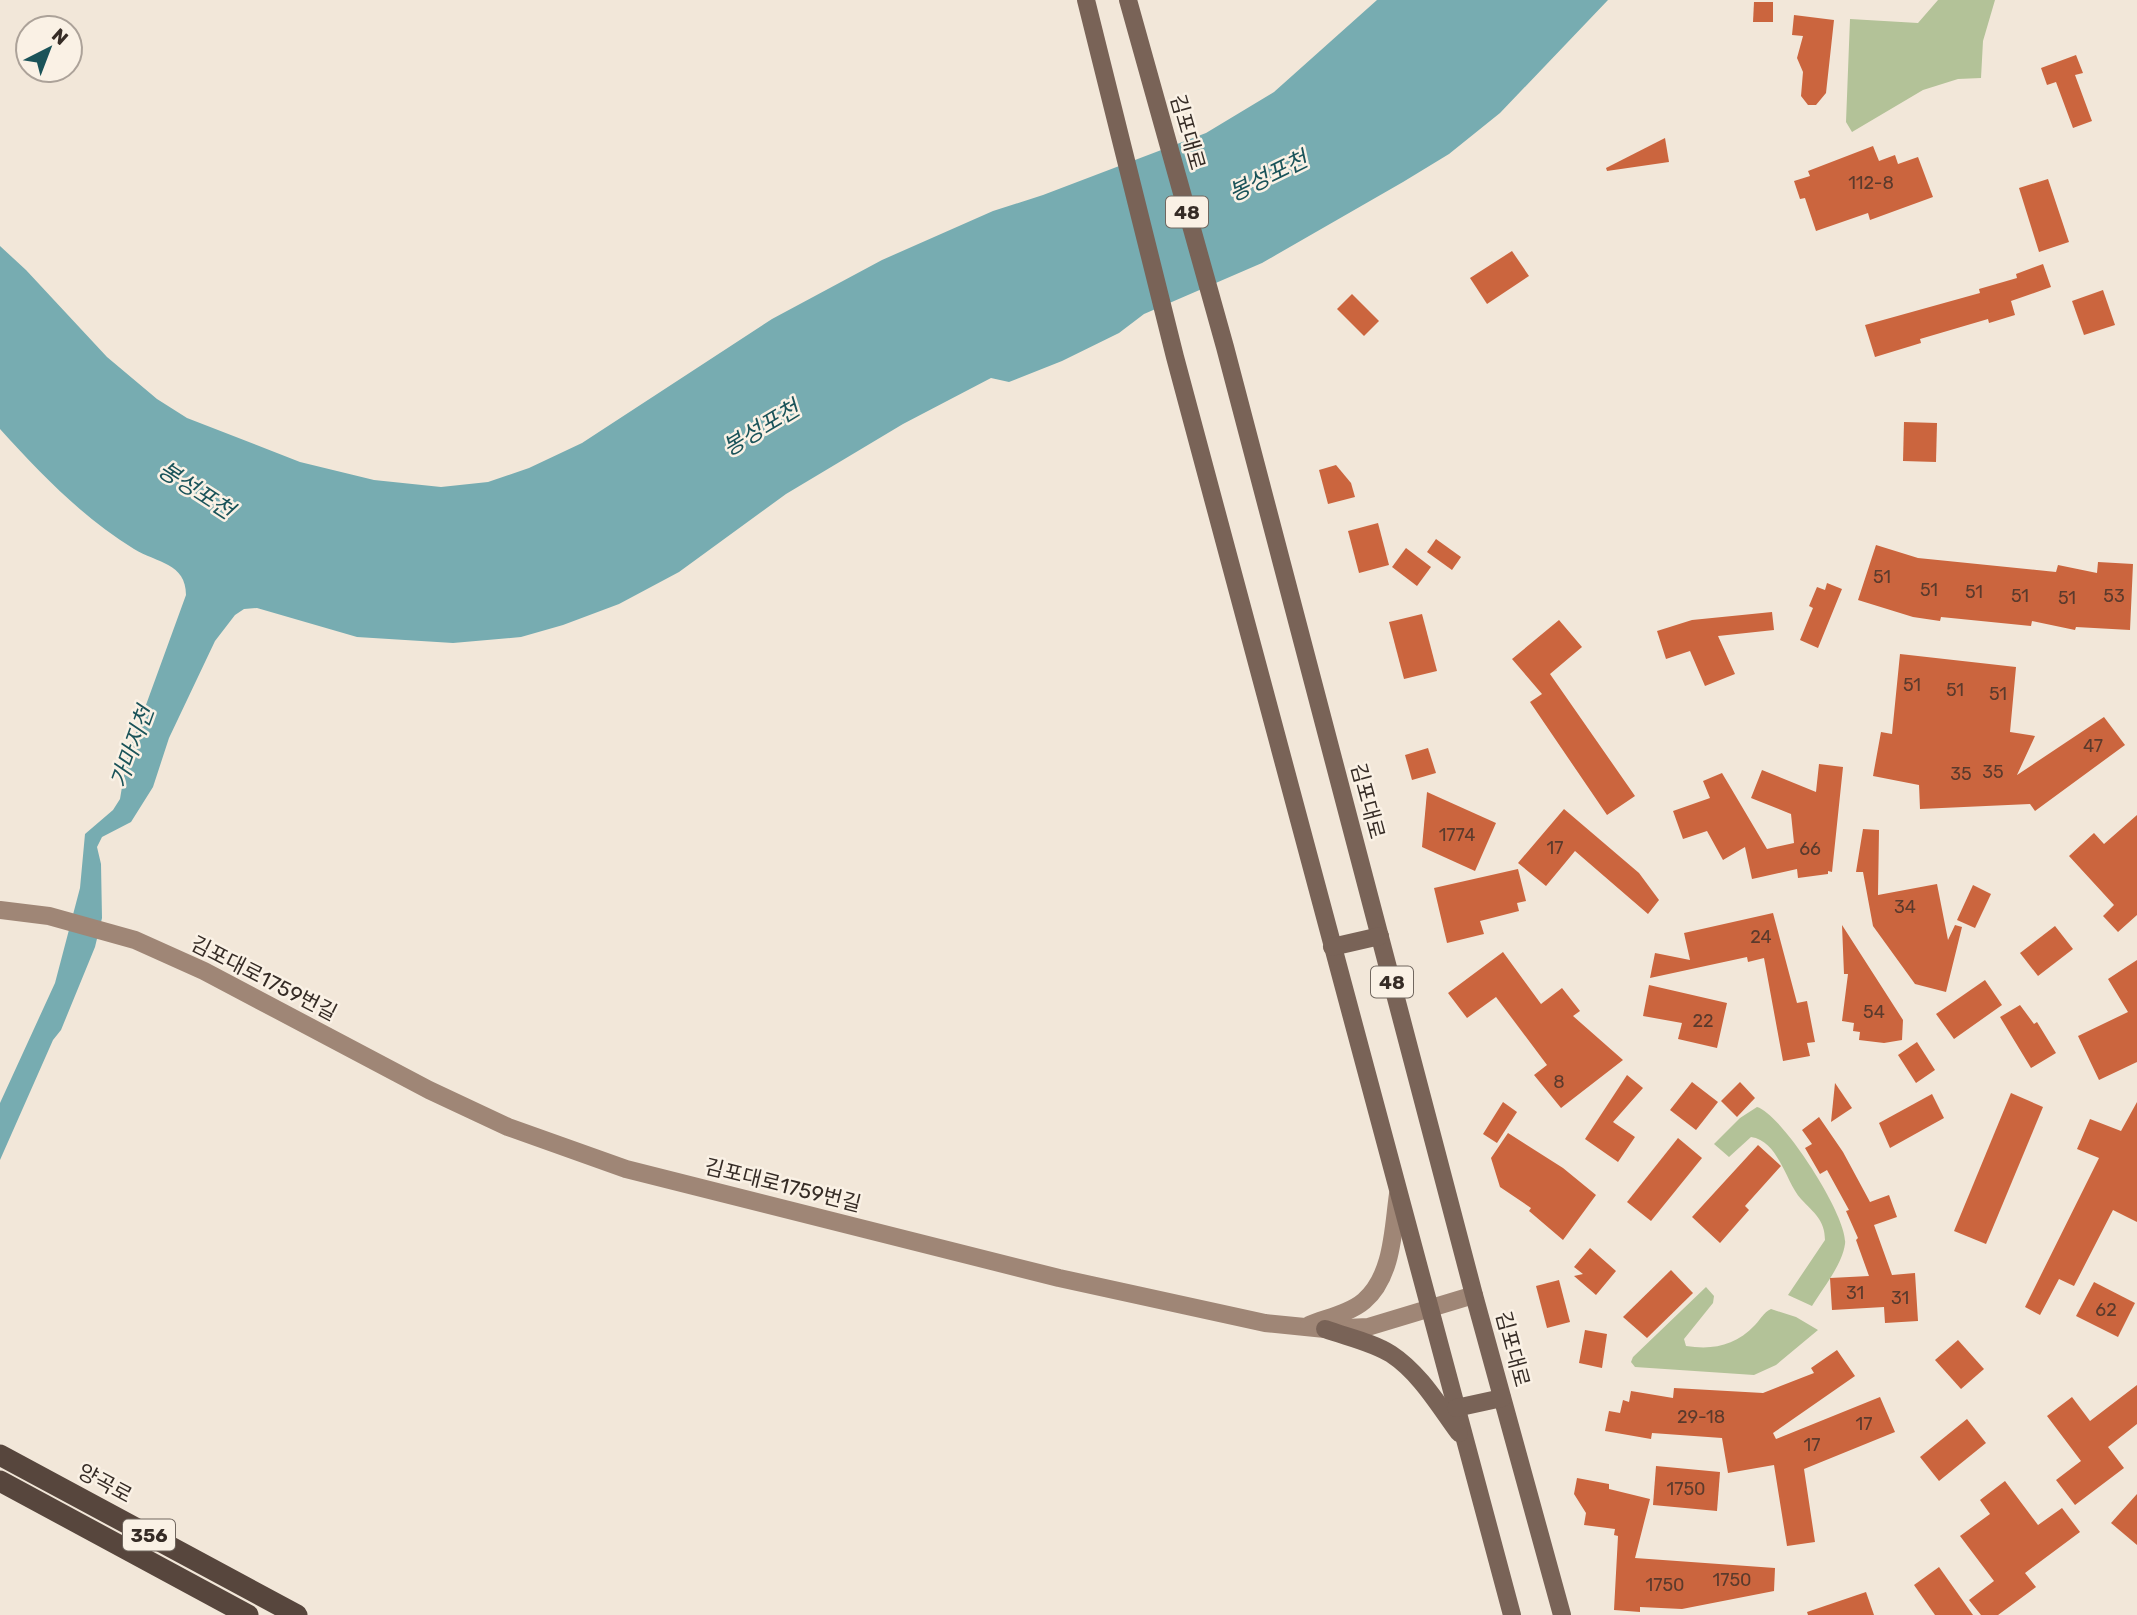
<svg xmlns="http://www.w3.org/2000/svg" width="2137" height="1615" font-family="Rubik,'Noto Sans KR',sans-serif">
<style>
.green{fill:#b3c298}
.water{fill:#77acb1}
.building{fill:#cb653e}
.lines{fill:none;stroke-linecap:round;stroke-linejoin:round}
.secondary{stroke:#9f8676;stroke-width:18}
.primary{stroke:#796357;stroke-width:18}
.highway{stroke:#57463d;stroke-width:21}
.labels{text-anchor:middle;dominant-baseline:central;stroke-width:5;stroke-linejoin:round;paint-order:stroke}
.number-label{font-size:18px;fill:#5b3a2c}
.shield{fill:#faf1e5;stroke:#71675f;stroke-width:2}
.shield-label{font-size:19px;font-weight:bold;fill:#362c26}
.street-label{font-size:21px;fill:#362c26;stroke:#faf1e5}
.water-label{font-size:23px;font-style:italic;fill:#1a5359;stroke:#faf1e5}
</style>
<rect width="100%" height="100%" fill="#f2e7d9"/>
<g class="green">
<path d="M1938,0H1995L1983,41L1981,78L1958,79L1923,90L1852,132L1846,122L1850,19L1918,23Z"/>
<path d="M1757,1107C1782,1114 1849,1218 1845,1244C1842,1265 1823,1288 1812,1306L1788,1295L1825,1240C1825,1220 1814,1213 1801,1199C1786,1183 1779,1141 1751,1137L1729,1157L1714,1144L1740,1118Z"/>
<path d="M1706,1287L1714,1296L1713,1303L1684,1339L1686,1346C1713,1350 1735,1346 1755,1325C1761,1319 1763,1313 1771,1309L1796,1317L1818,1330L1776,1365L1754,1375L1635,1367L1631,1362L1633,1357Z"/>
</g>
<path class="water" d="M1377,0H1608L1500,113L1449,154L1403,182L1262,263L1144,314L1119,333L1062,361L1009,382L991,378L903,424L786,494L679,572L619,604L563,625L521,637L453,643L357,637L257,608L244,609L235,615L215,641L169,738L153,787L131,822L102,837L97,847L101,864L102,918L95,947L61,1030L53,1040L0,1160V1103L55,983L80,888L85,834L113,810L120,799L127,757L186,595C186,563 157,563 134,549C82,517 41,474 0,429V246L26,270L107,357L157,399L187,418L300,462L374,480L441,487L488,482L529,468L582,443L772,319L882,260L993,211L1043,195L1206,133L1274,92Z"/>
<g class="building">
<path d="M1754,2H1773V22H1753Z"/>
<path d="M1794,15L1834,20L1826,93L1816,105H1808L1801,96L1803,72L1797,58L1803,36L1792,35Z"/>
<path d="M2076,55L2083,73L2075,75L2092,121L2073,128L2056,82L2047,85L2041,68Z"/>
<path d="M1665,138L1669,162L1607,171L1606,168Z"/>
<path d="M1873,146L1879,161L1895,155L1898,164L1918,157L1933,197L1870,220L1868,213L1816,231L1805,198L1800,199L1794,181L1810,176L1808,171Z"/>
<path d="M2048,179L2069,242L2039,252L2019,188Z"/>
<path d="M1512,251L1529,276L1487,304L1470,278Z"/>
<path d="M2043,264L2051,287L2011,301L2015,315L1989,323L1988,319L1920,339L1921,343L1875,357L1865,325L1980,293L1979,289L2017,278L2016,274Z"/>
<path d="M2103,290L2115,325L2084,335L2072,301Z"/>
<path d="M1352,294L1379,321L1364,336L1337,309Z"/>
<path d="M1904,422L1937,423L1936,462L1903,461Z"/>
<path d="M1336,465L1351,483L1355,497L1328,504L1319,470Z"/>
<path d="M1378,523L1389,565L1359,573L1348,531Z"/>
<path d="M1436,539L1461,557L1452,570L1427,552Z"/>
<path d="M1876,545L1918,558L2056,572L2058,565L2097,573L2098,562L2133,564L2130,630L2076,627L2075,630L2032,621L2031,626L1941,617L1940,621L1913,617L1858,600Z"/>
<path d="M1406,548L1431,567L1417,586L1392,567Z"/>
<path d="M1827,583L1842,589L1818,648L1800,640L1813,608L1809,606L1817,587L1825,590Z"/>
<path d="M1772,612L1774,630L1718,636L1735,674L1705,686L1690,651L1666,659L1657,631L1692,620Z"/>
<path d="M1422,614L1437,671L1404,679L1389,622Z"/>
<path d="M1559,620L1582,647L1550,674L1635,796L1607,815L1530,702L1542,694L1512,659Z"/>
<path d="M1900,654L2016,667L2010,732L2035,736L2017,775L2104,717L2125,745L2035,811L2030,804L1920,809L1919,785L1873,776L1881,732L1892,734Z"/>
<path d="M1428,748L1436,773L1412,780L1405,755Z"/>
<path d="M1819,764L1843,767L1832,872L1828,871V874L1798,878L1797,869L1752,879L1745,847L1723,860L1707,831L1683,839L1673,811L1710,798L1703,781L1722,773L1767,849L1794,843L1791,814L1751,798L1762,770L1816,792Z"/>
<path d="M1427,792L1496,823L1475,871L1422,847Z"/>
<path d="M1564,809L1639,873L1659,900L1648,914L1575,851L1546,886L1518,863Z"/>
<path d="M2137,815V915L2118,932L2103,916L2114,905L2069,856L2094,833L2104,844Z"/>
<path d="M1863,829L1879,830L1878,895L1937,884L1948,940L1955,925L1962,927L1946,992L1915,984L1873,926L1863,872H1856Z"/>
<path d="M1518,869L1526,901L1517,903L1519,911L1480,921L1484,934L1447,943L1434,888Z"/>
<path d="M1973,885L1991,894L1975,928L1957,920Z"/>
<path d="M1773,913L1797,1003L1807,1001L1815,1042L1807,1043L1810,1056L1783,1061L1764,958L1748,962L1747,957L1650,978L1655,953L1690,960L1684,933Z"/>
<path d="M1842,925L1903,1020L1902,1040L1884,1043L1859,1040L1860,1032L1853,1031L1854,1023L1842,1021L1848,974H1844Z"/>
<path d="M2055,926L2073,949L2038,976L2020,953Z"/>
<path d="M1503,952L1541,1004L1562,988L1580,1011L1573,1016L1623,1060L1561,1108L1534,1075L1547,1065L1496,997L1467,1018L1448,993Z"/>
<path d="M2137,960V1062L2099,1080L2078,1036L2128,1012L2108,979Z"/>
<path d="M1985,980L2002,1005L1954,1039L1936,1014Z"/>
<path d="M1649,985L1727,1003L1717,1048L1678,1039L1682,1023L1643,1016Z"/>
<path d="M2020,1005L2034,1024L2037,1022L2056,1053L2031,1068L2000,1017Z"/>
<path d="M1917,1042L1935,1070L1916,1083L1898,1055Z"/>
<path d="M1627,1075L1643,1088L1613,1122L1635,1137L1618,1162L1585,1139Z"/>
<path d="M1692,1082L1718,1102L1696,1130L1670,1110Z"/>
<path d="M1740,1082L1755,1098L1737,1117L1721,1101Z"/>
<path d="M1835,1083L1852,1108L1831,1122Z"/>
<path d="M2011,1093L2043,1107L1986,1244L1954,1231Z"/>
<path d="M1932,1094L1944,1118L1890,1148L1879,1123Z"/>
<path d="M1503,1102L1517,1112L1497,1143L1483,1134Z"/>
<path d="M2137,1102V1222L2113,1210L2074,1286L2059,1279L2040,1315L2025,1307L2099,1158L2077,1149L2090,1119L2121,1131Z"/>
<path d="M1819,1117L1843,1152L1870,1202L1889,1195L1897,1217L1874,1225L1892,1275L1915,1273L1918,1321L1885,1323L1884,1307L1832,1310L1830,1278L1869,1276L1856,1240L1858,1238L1846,1211L1849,1210L1827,1170L1820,1174L1805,1148L1812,1144L1802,1130Z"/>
<path d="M1508,1133L1563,1168L1596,1195L1563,1240L1529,1211L1531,1208L1500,1187L1491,1158Z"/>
<path d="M1678,1138L1702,1158L1651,1221L1627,1202Z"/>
<path d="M1758,1145L1781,1166L1745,1206L1749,1210L1720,1243L1692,1217Z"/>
<path d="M1590,1248L1616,1271L1596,1295L1574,1276L1583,1274L1574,1267Z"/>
<path d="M1671,1270L1693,1293L1647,1338L1623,1317Z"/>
<path d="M1559,1280L1570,1322L1547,1328L1536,1286Z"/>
<path d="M2094,1282L2135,1303L2118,1337L2076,1316Z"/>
<path d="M1585,1330L1607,1334L1602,1368L1579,1363Z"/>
<path d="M1958,1340L1984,1369L1961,1389L1935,1360Z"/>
<path d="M1837,1350L1855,1376L1773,1433L1776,1439L1880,1397L1895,1432L1804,1469L1815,1542L1787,1546L1774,1465L1728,1473L1722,1438L1652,1433L1651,1439L1605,1431L1609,1411L1620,1413L1623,1400L1629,1402L1631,1391L1673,1398L1674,1388L1763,1393L1814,1373L1811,1368Z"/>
<path d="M2137,1385V1424L2108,1447L2124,1468L2075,1505L2056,1480L2081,1461L2047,1416L2072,1397L2090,1421Z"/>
<path d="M1967,1419L1986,1443L1939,1481L1920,1457Z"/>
<path d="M1656,1466L1720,1472L1717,1511L1653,1505Z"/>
<path d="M1577,1478L1609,1484V1489L1650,1499L1635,1558L1775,1568L1774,1591L1682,1609L1640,1607V1612L1614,1610L1618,1536L1614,1535L1615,1529L1584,1525L1586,1513L1574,1494Z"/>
<path d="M2005,1481L2038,1525L2062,1508L2080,1532L2025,1573L2036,1587L1998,1615H1981L1969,1600L1994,1581L1960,1536L1990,1514L1980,1500Z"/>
<path d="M2137,1494V1545L2111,1523Z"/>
<path d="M1939,1567L1973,1615H1935L1914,1585Z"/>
<path d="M1866,1592L1874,1615H1808L1807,1612Z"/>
</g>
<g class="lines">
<g class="secondary">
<path d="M0,910L49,916L135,940L204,971L429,1090L508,1127L626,1169L1059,1278L1265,1323L1325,1329L1368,1327L1474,1295"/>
<path d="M1309,1325C1326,1318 1350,1313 1364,1301C1393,1276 1393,1229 1398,1194"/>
</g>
<g class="primary">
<path d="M1086,0L1175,357L1512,1615"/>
<path d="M1128,0L1225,347L1474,1295L1562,1615"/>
<path d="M1332,947L1380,936"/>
<path d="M1325,1329C1347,1337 1372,1342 1391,1354C1420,1373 1439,1406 1459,1433"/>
<path d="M1456,1408L1502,1398"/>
</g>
<g class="highway">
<path d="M0,1455L297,1615"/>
<path d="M0,1481L248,1615"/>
</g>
</g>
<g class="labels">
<g class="number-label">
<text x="1871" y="183">112-8</text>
<text x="1882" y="577">51</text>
<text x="1929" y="590">51</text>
<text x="1974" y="592">51</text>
<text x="2020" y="596">51</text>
<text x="2114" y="596">53</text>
<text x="2067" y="598">51</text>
<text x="1912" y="685">51</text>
<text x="1955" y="690">51</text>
<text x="1998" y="694">51</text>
<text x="2093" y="746">47</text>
<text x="1993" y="772">35</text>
<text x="1961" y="774">35</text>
<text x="1457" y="835">1774</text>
<text x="1555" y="848">17</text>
<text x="1810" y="849">66</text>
<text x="1905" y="907">34</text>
<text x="1761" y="937">24</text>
<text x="1874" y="1012">54</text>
<text x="1703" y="1021">22</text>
<text x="1559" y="1082">8</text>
<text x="1855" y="1293">31</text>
<text x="1900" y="1298">31</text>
<text x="2106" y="1310">62</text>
<text x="1701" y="1417">29-18</text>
<text x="1864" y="1424">17</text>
<text x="1812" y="1445">17</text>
<text x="1686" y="1489">1750</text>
<text x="1732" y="1580">1750</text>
<text x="1665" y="1585">1750</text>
</g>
<g class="shield">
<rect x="1166" y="196.5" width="42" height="31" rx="5"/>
<rect x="1371" y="966.5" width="42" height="31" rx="5"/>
<rect x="123" y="1519.5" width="52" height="31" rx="5"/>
</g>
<g class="shield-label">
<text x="1187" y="212">48</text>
<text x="1392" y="982">48</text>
<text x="149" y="1535">356</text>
</g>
<g class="street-label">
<text transform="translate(1188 132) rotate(74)">김포대로</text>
<text transform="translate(1368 801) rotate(75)">김포대로</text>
<text transform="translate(264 978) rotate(27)">김포대로1759번길</text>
<text transform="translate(783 1185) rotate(14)">김포대로1759번길</text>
<text transform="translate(1513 1349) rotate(75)">김포대로</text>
<text transform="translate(105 1483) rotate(28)">양곡로</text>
</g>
<g class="water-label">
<text transform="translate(1268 176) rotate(-26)">봉성포천</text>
<text transform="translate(761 428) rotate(-31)">봉성포천</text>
<text transform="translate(196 490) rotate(33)">봉성포천</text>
<text transform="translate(132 747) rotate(-70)">가마지천</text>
</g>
</g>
<g transform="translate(49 49) rotate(42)"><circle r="33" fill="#faf1e5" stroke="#aca299" stroke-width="2"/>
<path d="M0-5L12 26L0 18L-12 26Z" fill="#1a5359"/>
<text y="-10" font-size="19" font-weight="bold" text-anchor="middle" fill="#362c26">N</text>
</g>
</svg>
